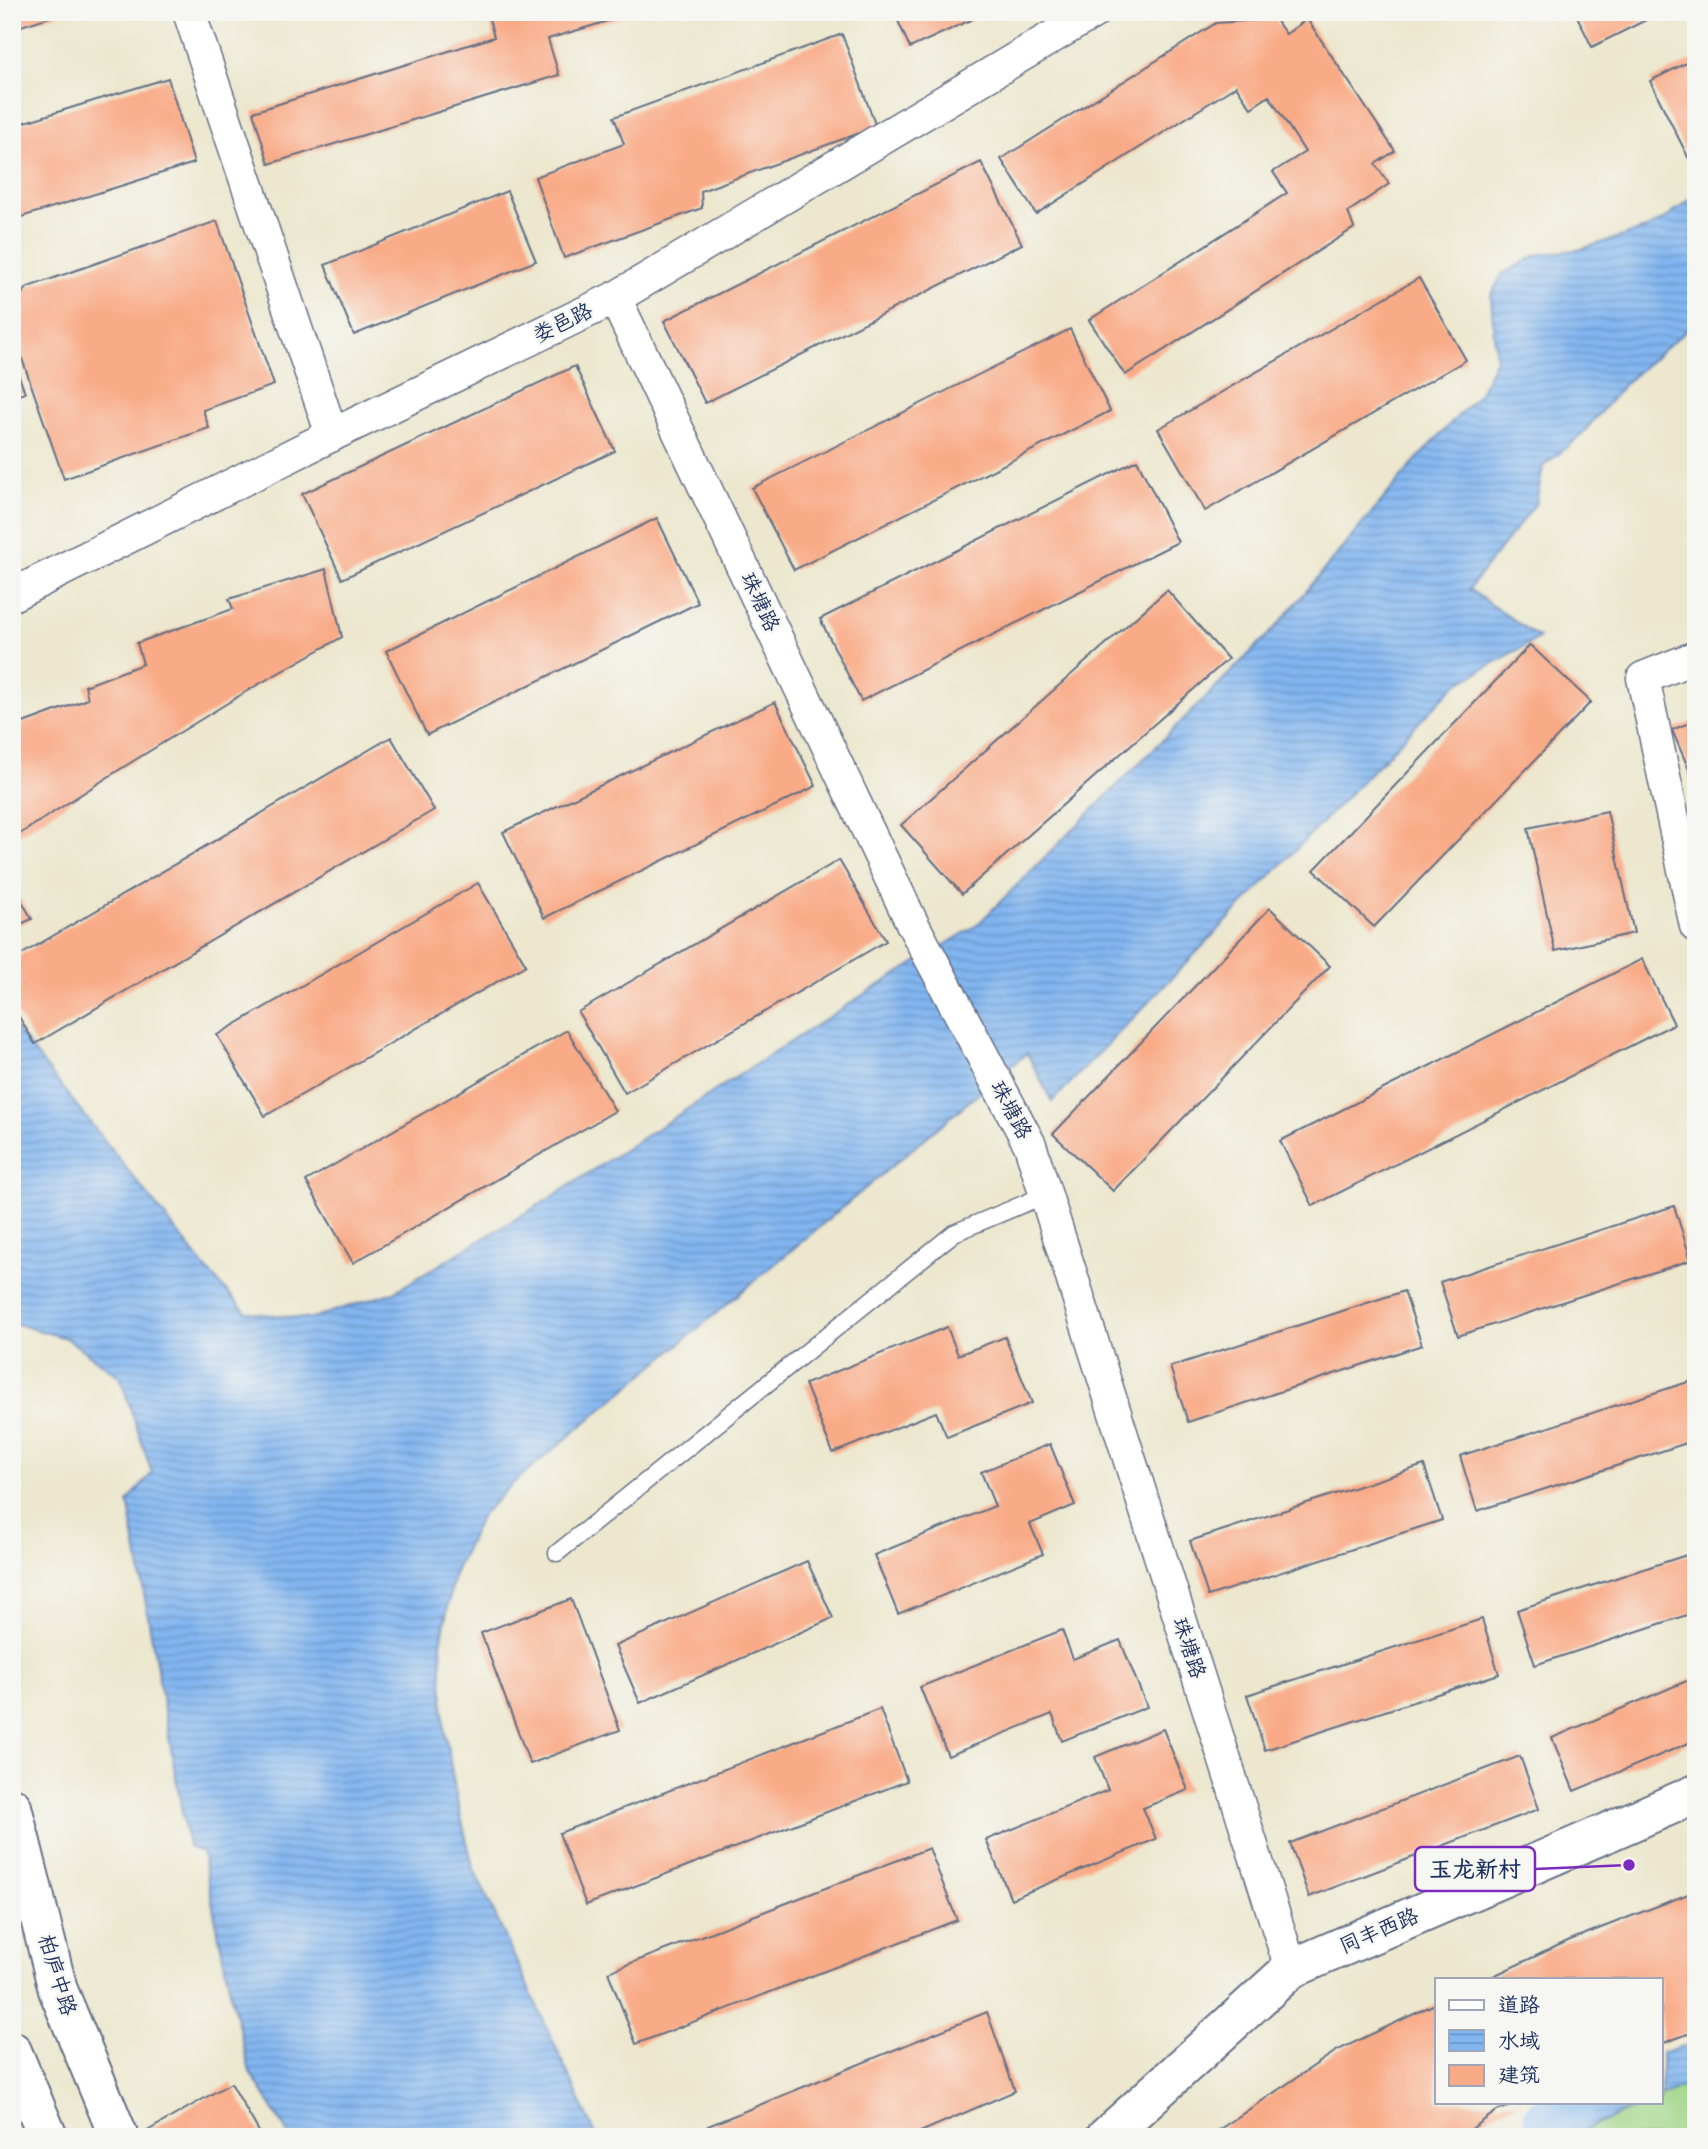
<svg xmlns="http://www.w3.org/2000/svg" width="1708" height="2149" font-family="Pangolin,'LXGW WenKai TC',sans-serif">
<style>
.green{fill:#9ed586;stroke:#5c8272;stroke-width:2}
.water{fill:url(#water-rules);stroke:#4e72a7;stroke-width:2}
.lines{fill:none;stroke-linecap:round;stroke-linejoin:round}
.canal{stroke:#82b6f0;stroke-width:42}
.building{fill:#f9aa86}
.lane-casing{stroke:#646f85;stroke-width:19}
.street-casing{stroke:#646f85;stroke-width:35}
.secondary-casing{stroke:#646f85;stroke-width:42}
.primary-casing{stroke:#646f85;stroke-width:42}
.lane{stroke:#fff;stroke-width:16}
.street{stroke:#fff;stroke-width:32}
.secondary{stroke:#fff;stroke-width:38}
.primary{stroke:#fff;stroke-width:38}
.labels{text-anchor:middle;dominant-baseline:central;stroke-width:5;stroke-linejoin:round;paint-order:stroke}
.street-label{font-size:21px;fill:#1b2f5e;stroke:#f6f6f2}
.leader{fill:none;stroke:#7b2cbf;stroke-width:2.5}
.callout-dot{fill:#7b2cbf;stroke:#f6f6f2;stroke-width:2.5}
.callout{fill:#f6f6f2;stroke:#7b2cbf;stroke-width:2.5}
.callout-label{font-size:23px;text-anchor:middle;font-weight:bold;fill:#1b2f5e}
</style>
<defs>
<pattern id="water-rules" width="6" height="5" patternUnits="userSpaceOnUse" patternTransform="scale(1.75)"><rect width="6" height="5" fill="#82b6f0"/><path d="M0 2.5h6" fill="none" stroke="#6a94c6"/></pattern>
</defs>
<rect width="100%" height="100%" fill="#f6f6f2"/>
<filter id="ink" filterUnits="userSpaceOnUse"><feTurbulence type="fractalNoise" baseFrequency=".0143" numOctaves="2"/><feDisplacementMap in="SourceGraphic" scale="14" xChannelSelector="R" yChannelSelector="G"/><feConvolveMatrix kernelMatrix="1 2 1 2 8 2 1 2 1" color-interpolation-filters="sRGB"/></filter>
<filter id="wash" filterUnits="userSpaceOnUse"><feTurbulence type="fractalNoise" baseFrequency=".00686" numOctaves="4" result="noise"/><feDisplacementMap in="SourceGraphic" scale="28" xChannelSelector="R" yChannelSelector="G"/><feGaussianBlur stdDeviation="1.57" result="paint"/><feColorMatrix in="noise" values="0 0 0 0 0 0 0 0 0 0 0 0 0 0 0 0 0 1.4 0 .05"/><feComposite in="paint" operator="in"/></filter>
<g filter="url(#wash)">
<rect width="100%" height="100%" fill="#ece7ce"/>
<path class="green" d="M1696,2081V2137H1570L1648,2102H1661V2096Z"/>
<g class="water">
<path d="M1696,194V322L1626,382L1582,434L1543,467L1536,503L1469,589L1539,638L1455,685L1052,1102L1027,1053L512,1484L481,1516L454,1574L441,1643L444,1726L456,1796L473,1867L597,2137H290L250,2072L231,1996L202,1852L188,1847L128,1501L152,1473L120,1377L66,1338L12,1323V1024L208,1271L246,1312L309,1319L394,1292L547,1200L858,998L977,925L1277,626L1416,460L1480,393L1496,359L1491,296L1502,274L1537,255L1581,249L1646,229L1669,216Z"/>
<path d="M1696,2042V2081L1661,2096V2053Z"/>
<path d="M1554,2102H1648L1581,2131L1561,2127L1553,2113Z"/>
</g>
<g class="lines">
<path class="canal" d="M1545,2117L1576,2102"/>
</g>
<g id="blocks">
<g class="building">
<path d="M12,12H62V13L12,29Z"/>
<path d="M487,12L635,13L548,39L559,75L269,164L253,112L494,37Z"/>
<path d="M894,12H988L910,48Z"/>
<path d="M1575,12H1662L1592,47Z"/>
<path d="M1275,19L1286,34L1307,19L1395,151L1375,164L1389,184L1348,212L1354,228L1125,375L1089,320L1287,193L1273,172L1305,152L1269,96L1251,108L1236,86L1036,214L1001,159L1216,23Z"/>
<path d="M842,34L876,127L701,191L702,208L564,258L535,177L624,144L614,117Z"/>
<path d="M1696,58V161L1691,163L1650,81Z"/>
<path d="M168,78L194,163L12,220V126Z"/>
<path d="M981,162L1022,244L705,403L664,321Z"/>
<path d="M507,191L536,261L354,335L325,265Z"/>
<path d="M217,221L274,385L203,410L209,428L64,479L12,330V305L28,287Z"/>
<path d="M1419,278L1466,360L1205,511L1158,429Z"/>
<path d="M1070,329L1110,411L794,570L752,488Z"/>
<path d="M12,357L25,393L12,397Z"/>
<path d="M575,366L615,451L342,579L302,494Z"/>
<path d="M1137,460L1178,542L861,701L820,619Z"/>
<path d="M657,518L698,603L427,735L386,651Z"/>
<path d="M326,569L342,637L252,688L122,768L12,839V747L18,745L15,726L88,699L85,686L143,664L137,643L233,609L229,599Z"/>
<path d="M1167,590L1228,659L962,894L901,825Z"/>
<path d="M1530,645L1591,702L1374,927L1314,870Z"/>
<path d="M775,702L816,786L544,918L503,832Z"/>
<path d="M1696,720V786L1672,730Z"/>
<path d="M391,737L434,810L35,1044L12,1005V960Z"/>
<path d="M1607,811L1634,933L1555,951L1528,828Z"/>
<path d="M839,860L886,941L625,1093L578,1012Z"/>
<path d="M478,883L526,965L265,1116L217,1035Z"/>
<path d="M12,884L32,919L12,928Z"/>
<path d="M1270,908L1330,966L1113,1191L1053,1134Z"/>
<path d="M1642,959L1674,1024L1313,1206L1280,1141Z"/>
<path d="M567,1030L615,1111L353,1263L306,1181Z"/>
<path d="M1674,1206L1691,1260L1458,1336L1440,1282Z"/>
<path d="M1404,1291L1422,1345L1188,1422L1170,1367Z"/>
<path d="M947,1327L958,1355L1005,1337L1032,1403L947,1437L936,1412L833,1453L805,1384Z"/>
<path d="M1694,1380L1696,1387V1440L1477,1511L1460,1456Z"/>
<path d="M1050,1444L1075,1505L1030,1524L1043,1554L898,1614L874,1555L995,1506L981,1472Z"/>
<path d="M1424,1465L1442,1520L1208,1596L1190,1541Z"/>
<path d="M1696,1552V1612L1535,1665L1517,1610Z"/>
<path d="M807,1561L833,1618L640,1703L615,1646Z"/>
<path d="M571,1599L620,1730L530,1764L481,1633Z"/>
<path d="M1482,1619L1499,1674L1265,1750L1247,1695Z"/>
<path d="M1062,1630L1073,1659L1120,1640L1147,1707L1062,1741L1052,1714L948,1756L920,1687Z"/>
<path d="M1696,1677V1740L1574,1791L1552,1738Z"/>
<path d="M880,1709L907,1781L586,1905L559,1833Z"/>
<path d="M1163,1729L1188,1790L1143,1808L1156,1839L1011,1899L986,1840L1108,1790L1095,1757Z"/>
<path d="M1520,1756L1539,1809L1309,1897L1290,1843Z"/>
<path d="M929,1848L957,1920L636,2044L608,1972Z"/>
<path d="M1696,1891V2031L1661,2044V1979H1487L1570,1940Z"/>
<path d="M1437,2003V2102H1520L1497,2111L1460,2137H1208L1336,2051Z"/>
<path d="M987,2012L1015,2091L909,2137H713L708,2126Z"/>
<path d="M231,2083L262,2137H137Z"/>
</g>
</g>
</g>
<g filter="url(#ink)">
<use href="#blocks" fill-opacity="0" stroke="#646f85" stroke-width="2"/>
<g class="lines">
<g class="lane-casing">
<path id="lane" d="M557,1553L954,1233L1045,1195"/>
</g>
<g class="street-casing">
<g id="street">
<path d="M189,12L332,435"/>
<path d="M615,298L912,923L1030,1145L1291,1969"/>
<path d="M12,595L332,435L615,298L1094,12"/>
<path d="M1696,657L1643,678L1696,926"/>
</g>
</g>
<g class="secondary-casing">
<path id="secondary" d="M1106,2137L1291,1969L1696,1794"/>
</g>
<g class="primary-casing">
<g id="primary">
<path d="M12,1807L58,1990L119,2137"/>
<path d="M12,2051L48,2137"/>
</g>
</g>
<use href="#lane" class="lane"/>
<use href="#street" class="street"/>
<use href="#secondary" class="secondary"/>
<use href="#primary" class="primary"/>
</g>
</g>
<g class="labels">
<g class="street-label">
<text transform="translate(563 323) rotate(-26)">娄邑路</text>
<text transform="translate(760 602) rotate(65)">珠塘路</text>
<text transform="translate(1011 1110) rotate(62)">珠塘路</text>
<text transform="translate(1189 1648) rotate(72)">珠塘路</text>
<text transform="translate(1379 1931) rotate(-23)">同丰西路</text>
<text transform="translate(57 1975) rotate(73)">柏庐中路</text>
</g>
</g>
<path class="leader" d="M1629 1865L1535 1869"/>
<circle class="callout-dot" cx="1629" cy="1865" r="7"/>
<rect class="callout" x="1415" y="1847" width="120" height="44" rx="7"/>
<g class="callout-label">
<text x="1475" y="1877">玉龙新村</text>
</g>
<rect width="1708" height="2149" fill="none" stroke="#f6f6f2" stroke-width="42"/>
<rect x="1435" y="1978" width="228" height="126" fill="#f6f6f2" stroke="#9ea6b7" stroke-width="2"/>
<rect x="1449" y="2000" width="35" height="10" fill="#ffffff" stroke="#9ea6b7" stroke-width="2"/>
<text x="1498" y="2012" font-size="21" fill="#1b2f5e">道路</text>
<rect x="1449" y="2030" width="35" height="21" fill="url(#water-rules)" stroke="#9ea6b7" stroke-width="2"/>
<text x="1498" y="2048" font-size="21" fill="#1b2f5e">水域</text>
<rect x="1449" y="2065" width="35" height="21" fill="#f9aa86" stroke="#9ea6b7" stroke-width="2"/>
<text x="1498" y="2082" font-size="21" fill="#1b2f5e">建筑</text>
</svg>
